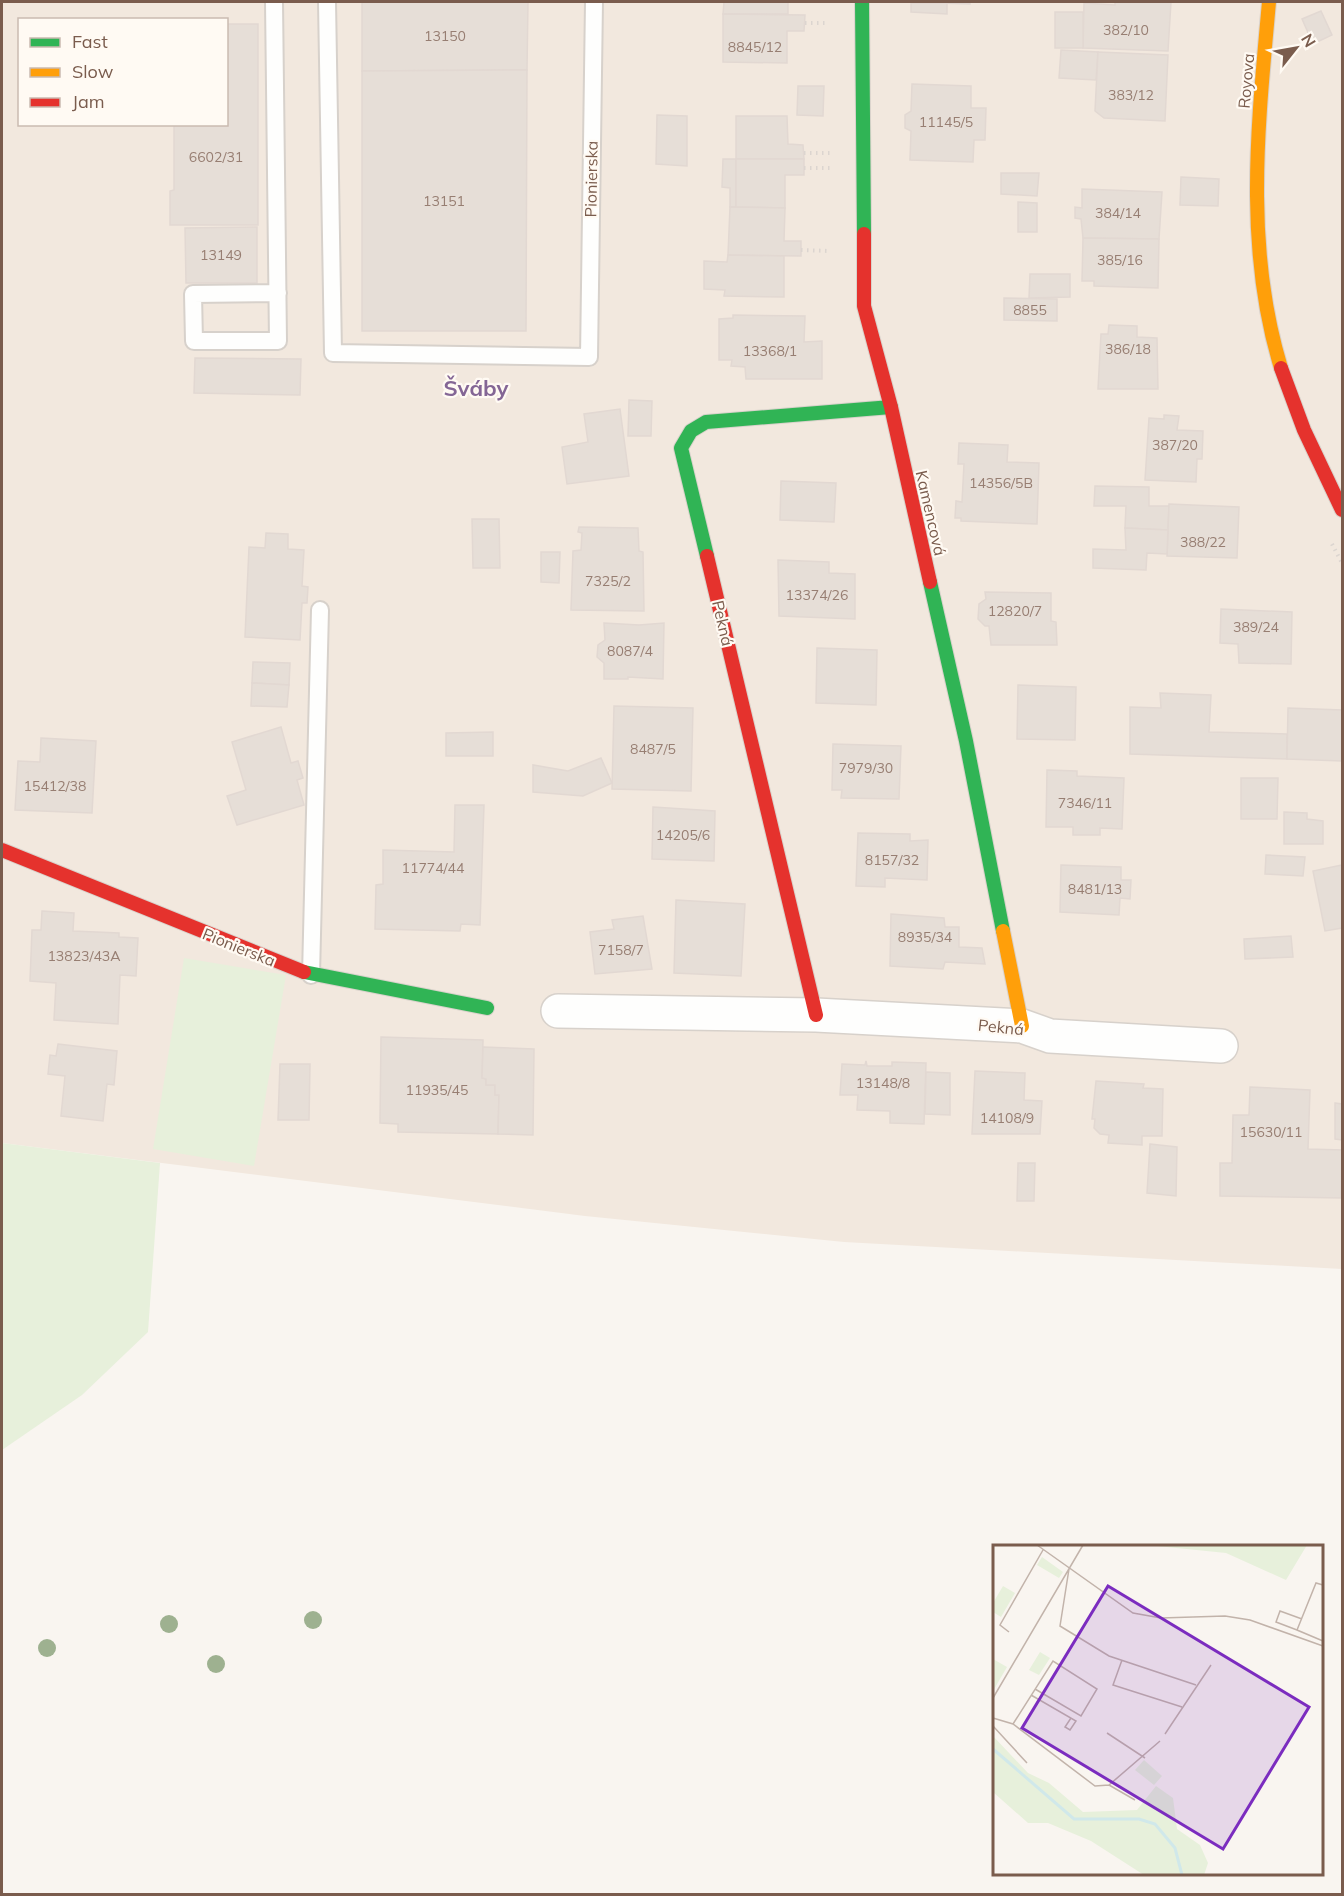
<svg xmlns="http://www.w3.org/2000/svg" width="1344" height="1896" font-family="Mulish,sans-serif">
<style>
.residential{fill:#f2e8de;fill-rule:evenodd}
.green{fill:#e7f0db}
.building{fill:#e6ded7;stroke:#e2d8d2;stroke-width:1.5}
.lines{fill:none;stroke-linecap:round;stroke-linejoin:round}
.lane-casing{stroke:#d7d1cb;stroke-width:20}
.street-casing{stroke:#d7d1cb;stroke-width:36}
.fast-casing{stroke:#d9d2cb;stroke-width:16}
.slow-casing{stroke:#d9d2cb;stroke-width:16}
.jam-casing{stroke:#d9d2cb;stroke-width:16}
.path{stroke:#dcd5d0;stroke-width:4;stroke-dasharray:1.5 4.5;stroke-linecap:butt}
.lane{stroke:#fefefd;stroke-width:16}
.street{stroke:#fefefd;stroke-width:33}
.fast{stroke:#30b455;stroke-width:14}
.slow{stroke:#ff9f0a;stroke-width:14}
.jam{stroke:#e5322d;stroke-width:14}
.tree{fill:#9eb190}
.labels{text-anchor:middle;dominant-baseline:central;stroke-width:4.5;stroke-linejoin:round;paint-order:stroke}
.number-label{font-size:14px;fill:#977e72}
.street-label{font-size:16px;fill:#7a5c4d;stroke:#fffaf3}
.district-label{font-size:22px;font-weight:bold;fill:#846695;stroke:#fffaf3}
.inset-river{fill:none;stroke:#d0e8ea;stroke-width:3}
.inset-road{fill:none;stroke:#c2b3aa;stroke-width:1.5}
.view{fill:#7b2cbf;fill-opacity:0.15;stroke:#7b2cbf;stroke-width:3}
.inset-edge{fill:none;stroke:#7a5c4d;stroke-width:3}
</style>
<rect width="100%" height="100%" fill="#f9f5f0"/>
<path class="residential" d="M2,2H1342V1269L844,1242L585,1216L2,1143ZM20,20H226V124H20Z"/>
<g class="green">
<path d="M184,958L286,975L254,1166L153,1149Z"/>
<path d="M2,1143L160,1163L148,1332L82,1395L2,1450Z"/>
</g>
<g class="building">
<path d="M362,2H528L527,70L362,71Z"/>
<path d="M724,2H788V14H723Z"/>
<path d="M904,2H970V4Z"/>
<path d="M1115,2H1171L1168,51L1083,48L1084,3L1115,5Z"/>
<path d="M911,3H947V14L911,12Z"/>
<path d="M1321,11L1332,35L1313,44L1302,19Z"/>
<rect x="1055" y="12" width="28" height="36"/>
<path d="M723,14L805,15L804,31H787V63L723,62Z"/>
<path d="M226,24H258V225H170V191L174,190V124H226Z"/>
<path d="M1061,50L1098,52L1096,80L1059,78Z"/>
<path d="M1098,52L1168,55L1165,121L1104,118L1095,111Z"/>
<path d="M527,70L526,331H362V71Z"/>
<path d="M912,84L971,86V108H986L985,140H974L973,162L910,160L911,131L905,128V115L911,111Z"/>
<path d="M798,86H824L823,116L797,115Z"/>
<path d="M657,115L687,116V166L656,164Z"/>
<path d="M736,116H787L788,144L803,145L804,159H736Z"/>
<path d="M723,159H736V207H730V188L722,187Z"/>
<path d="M736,159H804V175H785V208L736,207Z"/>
<path d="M1001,173H1039L1037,196L1001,194Z"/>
<path d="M1181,177L1219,179L1218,206L1180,205Z"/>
<path d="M1082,189L1162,192L1159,239L1083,238L1081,219L1075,218V207L1082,208Z"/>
<path d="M1018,202L1037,203V232H1018Z"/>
<path d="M730,207L785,208L784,241H801V256L728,255Z"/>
<path d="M257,227V283H186L185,228Z"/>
<path d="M1083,238L1159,239L1158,288L1094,286V281H1082Z"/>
<path d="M728,255L784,256V297L724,296L725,290L704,289V261L727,262Z"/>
<path d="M1030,274H1070V297L1029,298Z"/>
<path d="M1004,298L1057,299V321L1004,320Z"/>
<path d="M733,315L805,316L804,342L822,341V379H746L745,367L731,366L732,360H719V319L733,318Z"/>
<path d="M1109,325L1137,326V337L1157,338L1158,389H1098L1101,334H1108Z"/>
<path d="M195,358L301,359L300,395L194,393Z"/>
<path d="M629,400L652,401L651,436H628Z"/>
<path d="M620,409L629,476L567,484L562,447L588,442L584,414Z"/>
<path d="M1164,415L1179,416L1177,430L1203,431L1202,459H1197L1196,482L1145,480L1149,418L1164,419Z"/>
<path d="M959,443L1008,445L1007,462L1039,463L1037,524L961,521V518H955L956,501L962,502L964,464H958Z"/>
<path d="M781,481L836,483L834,522L780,520Z"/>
<path d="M1095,486L1149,487V506H1169L1168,530L1125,528L1126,506H1094Z"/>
<path d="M1169,504L1239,507L1237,558L1167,556Z"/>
<path d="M472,519H499L500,568H473Z"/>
<path d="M579,527L638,528L639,551L643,552L644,611L571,610L573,551L581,550L582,533L578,532Z"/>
<path d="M1125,528L1168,530L1167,554L1147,553L1146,570L1093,568V549L1126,550Z"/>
<path d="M266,533L288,534V549L304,550L302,586L308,587L307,603H302L300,640L245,637L249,547L265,548Z"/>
<path d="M541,552H560L559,583L541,582Z"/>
<path d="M778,560L829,562V573L855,574V619L779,616Z"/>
<path d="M985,592L1051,593V621L1056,622L1057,645H991L989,626H985L978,619L979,604L986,599Z"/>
<path d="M1221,609L1292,612L1291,664L1239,663L1238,644L1220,643Z"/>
<path d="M604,623L639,625L664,623L663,679L628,677V679H604V663L597,657L598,645L605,640Z"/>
<path d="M817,648L877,650L876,705L816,703Z"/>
<path d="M253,662L290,663L289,685L252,683Z"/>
<path d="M252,683L289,685L287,707L251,706Z"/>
<path d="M1018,685L1076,687L1075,740L1017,739Z"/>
<path d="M1160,693L1211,695L1209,732L1287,734V759L1130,754V707L1161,708Z"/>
<path d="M614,706L693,708L691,791L612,789Z"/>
<path d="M1288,708L1342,710V761L1287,759Z"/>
<path d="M281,727L291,763L298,761L303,778L297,780L304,805L237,825L227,796L246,790L232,742Z"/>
<path d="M493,732V756H446V733Z"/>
<path d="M41,738L96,741L92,813L15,810L18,761L40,762Z"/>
<path d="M833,744L901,746L899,799L841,798L842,790H832Z"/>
<path d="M601,758L612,783L583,796L533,792V765L568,771Z"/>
<path d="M1047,770L1077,771V776L1124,778L1122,829L1100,828V835H1073V827H1046Z"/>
<path d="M1241,778H1278L1277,819H1241Z"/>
<path d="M455,805H484L480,925L461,924L460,931L375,929L376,885L383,884V850L454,852Z"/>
<path d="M653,807L715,811L714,861L652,859Z"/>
<path d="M1284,812L1307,813V819L1323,821V844H1284Z"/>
<path d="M858,833L910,834V841L928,840L927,880L885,878V887L856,886Z"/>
<path d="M1266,855L1305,857L1303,876L1265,874Z"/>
<path d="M1061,865L1121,867V880H1131L1130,899L1120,898L1119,915L1060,912Z"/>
<path d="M1342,865V928L1325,931L1313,871Z"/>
<path d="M676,900L745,904L741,976L674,973Z"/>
<path d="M42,911L74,913L73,931L119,933V937L138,938L136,976L120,975L118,1024L54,1020L56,983L30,981L32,930H41Z"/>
<path d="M891,914L944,918L945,927H959V947L982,948L985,964L945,962L943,969L890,966Z"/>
<path d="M643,916L652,969L595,974L590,932L614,929L612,920Z"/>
<path d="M1291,936L1293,957L1245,959L1244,939Z"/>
<path d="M381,1037L483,1040L482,1078L486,1079V1085H495V1095H499L498,1134L398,1132V1124L380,1123Z"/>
<path d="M58,1044L117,1051L114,1085L107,1084L103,1121L61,1116L65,1076L48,1074L50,1055L56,1056Z"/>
<path d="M483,1047L534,1049L533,1135L498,1134L499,1095H495V1085H486V1079L482,1078Z"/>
<path d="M866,1061L867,1066H892V1062L926,1063L924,1124L890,1123V1111L857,1110L858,1095H840L842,1064L865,1065Z"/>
<path d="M280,1064H310L309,1120H278Z"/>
<path d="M975,1071L1025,1073L1024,1100L1042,1101L1040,1134H972Z"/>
<path d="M926,1072L950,1073V1115L925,1114Z"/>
<path d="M1096,1081L1144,1084L1143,1088L1163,1089L1162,1136H1142V1145L1108,1143L1109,1135L1100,1134L1094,1128L1095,1119H1092Z"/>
<path d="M1250,1087L1310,1090L1308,1149L1342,1150L1341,1198L1220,1196V1163H1232L1233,1115H1249Z"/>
<path d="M1335,1103L1342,1104V1140L1335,1139Z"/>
<path d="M1150,1144L1177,1147L1176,1196L1147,1193Z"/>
<path d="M1018,1163H1035L1034,1201H1017Z"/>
</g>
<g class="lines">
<g class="lane-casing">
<g id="lane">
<path d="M274,2L278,341H194L193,294L278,293"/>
<path d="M327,2L333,353L589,357L594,2"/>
<path d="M311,975L320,610"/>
</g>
</g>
<g class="street-casing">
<path id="street" d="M558,1011L816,1015L1022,1026L1050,1036L1221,1046"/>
</g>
<g class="fast-casing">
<g id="fast">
<path d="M862,2L864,234"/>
<path d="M707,556L681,448L691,431L706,422L891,407"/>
<path d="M930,582L966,741L1003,931"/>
<path d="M304,972L487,1008"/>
</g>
</g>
<g class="slow-casing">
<g id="slow">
<path d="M1269,2C1258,125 1244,247 1281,368"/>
<path d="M1003,931L1022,1026"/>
</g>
</g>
<g class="jam-casing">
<g id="jam">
<path d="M864,234V306L891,407L930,582"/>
<path d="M1281,368L1304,430L1342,510"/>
<path d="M707,556L816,1015"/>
<path d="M2,850L304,972"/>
</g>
</g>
<g class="path">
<path d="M805,23H827"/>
<path d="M804,153H830"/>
<path d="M804,168H830"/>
<path d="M801,250L830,251"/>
<path d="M1332,544L1342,563"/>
</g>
<use href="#lane" class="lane"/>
<use href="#street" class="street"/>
<use href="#fast" class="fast"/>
<use href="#slow" class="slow"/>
<use href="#jam" class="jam"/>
</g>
<g class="tree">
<circle cx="313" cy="1620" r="9"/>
<circle cx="169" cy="1624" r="9"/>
<circle cx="47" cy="1648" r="9"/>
<circle cx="216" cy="1664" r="9"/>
</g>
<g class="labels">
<g class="number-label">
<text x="1126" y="30">382/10</text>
<text x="445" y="36">13150</text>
<text x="755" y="47">8845/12</text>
<text x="1131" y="95">383/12</text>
<text x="946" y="122">11145/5</text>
<text x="216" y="157">6602/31</text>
<text x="444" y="201">13151</text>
<text x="1118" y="213">384/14</text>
<text x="221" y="255">13149</text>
<text x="1120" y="260">385/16</text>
<text x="1030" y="310">8855</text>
<text x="1128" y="349">386/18</text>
<text x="770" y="351">13368/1</text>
<text x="1175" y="445">387/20</text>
<text x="1001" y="483">14356/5B</text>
<text x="1203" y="542">388/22</text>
<text x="608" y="581">7325/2</text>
<text x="817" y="595">13374/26</text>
<text x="1015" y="611">12820/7</text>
<text x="1256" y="627">389/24</text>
<text x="630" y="651">8087/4</text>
<text x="653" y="749">8487/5</text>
<text x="866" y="768">7979/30</text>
<text x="55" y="786">15412/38</text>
<text x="1085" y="803">7346/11</text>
<text x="683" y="835">14205/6</text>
<text x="892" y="860">8157/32</text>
<text x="433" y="868">11774/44</text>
<text x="1095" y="889">8481/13</text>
<text x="925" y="937">8935/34</text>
<text x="621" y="950">7158/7</text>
<text x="84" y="956">13823/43A</text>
<text x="883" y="1083">13148/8</text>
<text x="437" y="1090">11935/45</text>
<text x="1007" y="1118">14108/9</text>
<text x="1271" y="1132">15630/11</text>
</g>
<g class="street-label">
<text transform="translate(1246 81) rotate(-85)">Royova</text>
<text transform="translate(591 179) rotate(-89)">Pionierska</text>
<text transform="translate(931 513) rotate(77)">Kamencová</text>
<text transform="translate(723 623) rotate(77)">Pekná</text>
<text transform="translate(239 947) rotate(22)">Pionierska</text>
<text transform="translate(1001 1027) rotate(6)">Pekná</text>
</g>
<g class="district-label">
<text x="476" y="388">Šváby</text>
</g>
</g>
<g transform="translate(993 1545)">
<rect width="330" height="330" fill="#f9f5f0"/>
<path d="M314,0L293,35L233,8L164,1ZM49,12L70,27L66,33L44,20ZM10,41L22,48L8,72L0,67V58ZM47,107L57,113L46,130L36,125ZM0,114L14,122L0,146ZM0,191L35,228L56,238L90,267L144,265L163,241L180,253L184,284L207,300L215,318L211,330H151L98,296L55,278H35L0,247ZM151,215L169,231L161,240L142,225Z" fill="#e7f0db"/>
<path class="inset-river" d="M0,204L81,274H146L162,279L182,303L189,330"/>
<path class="inset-road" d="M44,0L140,68L168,73L232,71L257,75L330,101M76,24L67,81L116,111L203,140M330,40L323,38L304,85L330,96M304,85L283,77L287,66L309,74M16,87L7,80L50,5M129,115L120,140L189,162M38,150L83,176L77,185L72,182L78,173M0,153L90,0M0,173L20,179L102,241L116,240L167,196M20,179L60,116L104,144L88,171L42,144M0,181L34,218M114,188L152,213M172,189L218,120M116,240L142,255"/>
<path class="view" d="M115,41L316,162L230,304L29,183Z"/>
<rect width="330" height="330" class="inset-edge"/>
</g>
<rect width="1344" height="1896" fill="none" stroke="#7a5c4d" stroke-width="6"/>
<rect x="18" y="18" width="210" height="108" fill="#fffaf3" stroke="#cabbb1" stroke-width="1.5"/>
<rect x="30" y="38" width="30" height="9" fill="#30b455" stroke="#cabbb1" stroke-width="1.5"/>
<text x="72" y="48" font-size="18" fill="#7a5c4d">Fast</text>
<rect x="30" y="68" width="30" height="9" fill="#ff9f0a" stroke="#cabbb1" stroke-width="1.5"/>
<text x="72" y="78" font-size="18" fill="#7a5c4d">Slow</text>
<rect x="30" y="98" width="30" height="9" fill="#e5322d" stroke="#cabbb1" stroke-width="1.5"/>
<text x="72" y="108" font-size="18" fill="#7a5c4d">Jam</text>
<g transform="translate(1296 48) rotate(59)" stroke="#fffaf3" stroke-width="4.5" paint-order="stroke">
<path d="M0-4.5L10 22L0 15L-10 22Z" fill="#7a5c4d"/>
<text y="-9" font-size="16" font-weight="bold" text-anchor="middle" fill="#7a5c4d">N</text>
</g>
</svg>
